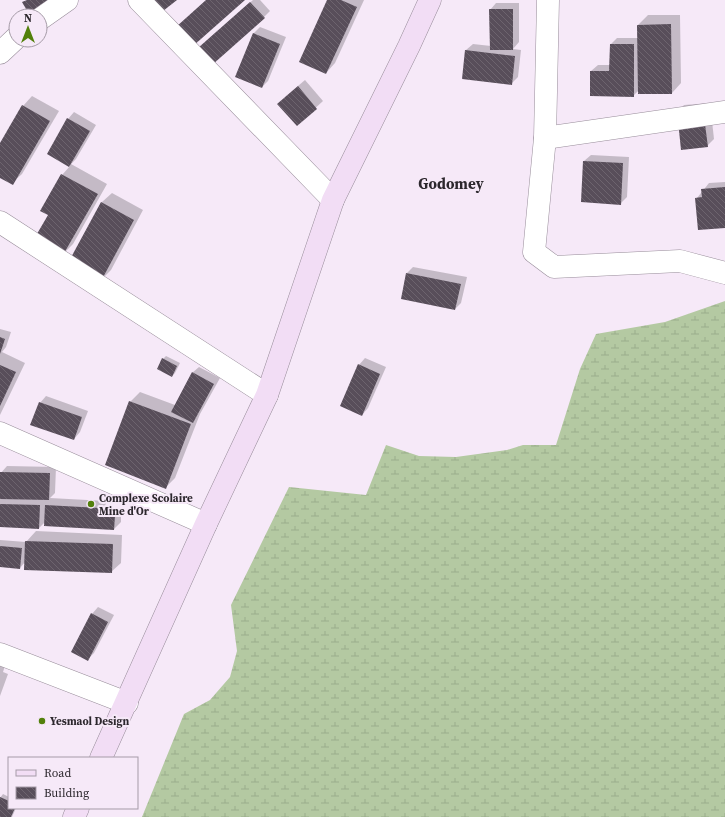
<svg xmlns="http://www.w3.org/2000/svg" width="725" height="817" font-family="'Source Serif 4',serif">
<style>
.wetland{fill:url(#wetland-marsh)}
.shadow{fill:#0003}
.building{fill:url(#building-back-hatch)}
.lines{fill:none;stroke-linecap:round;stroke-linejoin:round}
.street-casing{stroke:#988d9a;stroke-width:23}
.secondary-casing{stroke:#988d9a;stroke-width:23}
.street{stroke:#fff;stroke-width:22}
.secondary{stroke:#f2ddf5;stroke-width:22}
.poi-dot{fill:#52800b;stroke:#f6e9f8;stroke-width:1.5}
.labels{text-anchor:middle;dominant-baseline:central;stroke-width:4;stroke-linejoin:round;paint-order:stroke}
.poi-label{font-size:11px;font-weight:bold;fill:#2c272d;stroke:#f6e9f8;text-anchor:start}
.district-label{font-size:15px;font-weight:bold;fill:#2c272d;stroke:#f6e9f8}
</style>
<defs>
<pattern id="wetland-marsh" width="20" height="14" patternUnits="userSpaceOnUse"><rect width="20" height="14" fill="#b4c9a2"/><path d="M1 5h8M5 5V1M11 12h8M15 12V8" fill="none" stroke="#9bad8c"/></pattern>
<pattern id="building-back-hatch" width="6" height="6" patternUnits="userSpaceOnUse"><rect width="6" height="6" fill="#584e5a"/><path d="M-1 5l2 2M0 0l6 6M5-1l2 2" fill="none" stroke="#6d646e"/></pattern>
</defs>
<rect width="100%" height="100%" fill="#f6e9f8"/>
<path class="wetland" d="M725,301V817H142L184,714L210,700L230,677L237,651L231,605L289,487L366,495L386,445L419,456L456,457L507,450L523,445H556L580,369L596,334L665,322Z"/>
<g class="shadow">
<path d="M253,0H260L270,11L264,17L205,42Z"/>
<path d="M328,0H364L335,63L326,73Z"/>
<path d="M496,3H519V42L513,49L521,50L518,77L511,84L463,78L466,50L473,44L491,46L490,10Z"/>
<path d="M648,15H680L681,83L672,93L639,90L633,96L591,71L598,65H610L611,44L617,38H638V25Z"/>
<path d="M260,27L286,37L268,81L262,87L237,77L254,33Z"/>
<path d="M305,80L323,101L297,125L285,97Z"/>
<path d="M32,96L59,111L22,174L12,183L0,176V145L23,106Z"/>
<path d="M710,103L714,139L707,146L678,112L684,105Z"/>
<path d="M74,112L96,125L76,159L71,164L107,184L73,244L63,254L49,215L42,210L62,175L70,166L48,153L68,119Z"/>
<path d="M591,155L629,157L627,197L620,204L584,161Z"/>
<path d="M725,182V227L697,198L709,183Z"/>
<path d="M112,193L143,210L111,270L101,280L69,263L102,202Z"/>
<path d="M413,267L467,277L461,303L455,309L407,273Z"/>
<path d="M0,329L11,332L6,347L2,352L25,363L0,415Z"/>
<path d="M166,356L180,363L175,373L172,376L163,359Z"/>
<path d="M365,358L386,367L368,408L362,415L359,365Z"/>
<path d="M199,367L220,378L200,414L175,478L166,487L130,402L140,392L175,405L192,373Z"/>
<path d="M46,396L88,411L80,432L74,439L40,403Z"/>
<path d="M7,466L56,467L55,493L50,498L106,501L105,509L121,510V522L114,529L45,522L39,528L0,526V474Z"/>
<path d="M36,531L122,535L121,563L111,572L25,562L20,568L0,566V540L26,542Z"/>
<path d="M98,607L114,615L94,653L87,660L92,614Z"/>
<path d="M0,653L8,656L3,672L8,674L0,696Z"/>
<path d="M3,794L9,797V808H16L12,817H0V798Z"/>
</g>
<g class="building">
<path d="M27,0H47L49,4L30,16L22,2Z"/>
<path d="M154,0H177L163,11Z"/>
<path d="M206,0H245L193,46L176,27Z"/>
<path d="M327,0H341L357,7L326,74L299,62Z"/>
<path d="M250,2L265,18L212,65L198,48Z"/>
<path d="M489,9H513V50H490Z"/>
<path d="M671,24L672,94H638L637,25Z"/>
<path d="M253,33L280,44L262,88L235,77Z"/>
<path d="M610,44H634V97L590,96V71H609Z"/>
<path d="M465,50L515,56L512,85L462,79Z"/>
<path d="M298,86L317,109L297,126L277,104Z"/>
<path d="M22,105L50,121L13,185L0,178V143Z"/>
<path d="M703,109L708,147L681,150L677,111Z"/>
<path d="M67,118L90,131L69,167L47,154Z"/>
<path d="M583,161L623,163L621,205L581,202Z"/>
<path d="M61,174L98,194L63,255L34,239L48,215L40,211Z"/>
<path d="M725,187V228L698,230L695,198L702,197L701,189Z"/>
<path d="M101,202L134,220L101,281L68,263Z"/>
<path d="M406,273L461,284L455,310L401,299Z"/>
<path d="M0,337L5,339L0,354Z"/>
<path d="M162,358L177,366L172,377L157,369Z"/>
<path d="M358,364L380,374L362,416L340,406Z"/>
<path d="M0,365L16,372L0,406Z"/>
<path d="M192,372L214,384L193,423L171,412Z"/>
<path d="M129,401L191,424L166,489L105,465Z"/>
<path d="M39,402L82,417L74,440L30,425Z"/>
<path d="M0,472L50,473L49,500L0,499Z"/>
<path d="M0,504L40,505L39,529L0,527Z"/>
<path d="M45,505L100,508L99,515L115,516L114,530L44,526Z"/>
<path d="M25,541L113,544L112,573L24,570Z"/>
<path d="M0,546L22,548L20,569L0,567Z"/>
<path d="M91,613L108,622L88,661L71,652Z"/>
<path d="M0,797L9,801V808H15L11,817H0Z"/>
</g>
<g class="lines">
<g class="street-casing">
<g id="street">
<path d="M139,0L333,200"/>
<path d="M548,0L545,138L534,252L554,267L680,261L725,273"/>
<path d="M40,19L67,0"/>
<path d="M0,53L16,38"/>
<path d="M545,138L725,112"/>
<path d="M0,222L267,395"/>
<path d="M0,433L206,524"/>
<path d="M0,654L127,703"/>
</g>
</g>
<g class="secondary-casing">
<g id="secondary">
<path d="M101,758L206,524L267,395L333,200L409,46L430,0"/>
<path d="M74,817L78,808"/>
</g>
</g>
<use href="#street" class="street"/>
<use href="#secondary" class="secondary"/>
</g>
<g class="poi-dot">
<circle cx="91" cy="504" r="4"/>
<circle cx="42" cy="721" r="4"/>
</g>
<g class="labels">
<g class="poi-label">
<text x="99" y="498">Complexe Scolaire<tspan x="99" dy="13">Mine d'Or</tspan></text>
<text x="50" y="721">Yesmaol Design</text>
</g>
<g class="district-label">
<text x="451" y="183">Godomey</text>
</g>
</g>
<rect x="8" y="757" width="130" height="52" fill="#f6e9f8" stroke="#a59ba7"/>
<rect x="16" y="770" width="20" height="6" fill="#f2ddf5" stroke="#a59ba7"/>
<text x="44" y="777" font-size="12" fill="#2c272d">Road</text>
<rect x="16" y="787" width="20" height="12" fill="url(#building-back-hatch)" stroke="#a59ba7"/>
<text x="44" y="797" font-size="12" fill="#2c272d">Building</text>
<g transform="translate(28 28)"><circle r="19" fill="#f6e9f8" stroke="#a59ba7"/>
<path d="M0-3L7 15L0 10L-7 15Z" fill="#52800b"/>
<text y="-6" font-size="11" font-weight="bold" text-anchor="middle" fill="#2c272d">N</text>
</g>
</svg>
